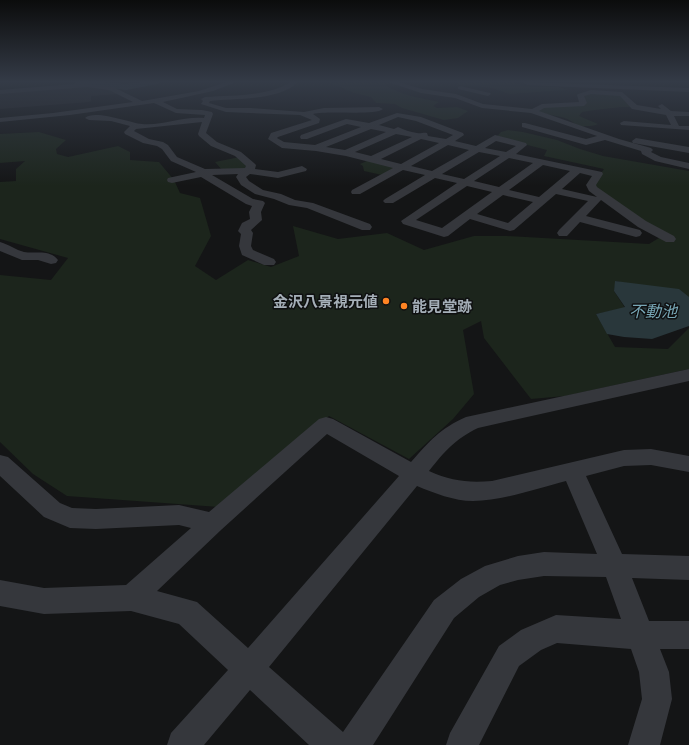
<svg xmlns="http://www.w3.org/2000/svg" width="689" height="745" font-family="'Space Grotesk','Noto Sans JP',sans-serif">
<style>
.built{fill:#202123}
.green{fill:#1c251c}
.water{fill:#29373b}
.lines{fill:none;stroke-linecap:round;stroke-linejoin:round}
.river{fill:#29373b;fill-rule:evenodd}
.minor{fill:#35373c;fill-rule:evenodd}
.poi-dot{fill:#ff8423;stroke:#0f1011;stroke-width:1.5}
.labels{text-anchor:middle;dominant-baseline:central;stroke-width:3;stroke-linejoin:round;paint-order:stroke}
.poi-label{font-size:15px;font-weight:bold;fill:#a5afb8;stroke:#0f1011;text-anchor:end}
.water-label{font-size:16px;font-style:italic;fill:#78a7b6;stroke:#0f1011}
</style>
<rect width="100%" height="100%" fill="#141516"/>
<path class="built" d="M86,86L108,89L118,94L91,96V101L89,102L0,109V93Z"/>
<g class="green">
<path d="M328,82H385L389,83L386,85C401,96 422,98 439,102L433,106L437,108L457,107L468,111L458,118L444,120L402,108L395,104L376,103L371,97L354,93Z"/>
<path d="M455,82H512L525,86L559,87L567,90L509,94L493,88L460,85Z"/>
<path d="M592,93L618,94L633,107C616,107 600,109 582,112L579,116L598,124C592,127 587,125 582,127C577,126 575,124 571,121C562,115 547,116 537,111L544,107L582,105L583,95Z"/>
<path d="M508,130L523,132L557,140L580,149L603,156L689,171V298L616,281L614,291L625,308L596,314L615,347L668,349L689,328V369L565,396L531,399L484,338L481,321L463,330L474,394L453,419L409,459L329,416L219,507L67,496L33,474L0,442V275L51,280L68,258L0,239V182L16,181V169L25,161L0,163V134L39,132L66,140L56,149L57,154L68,157L118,146L130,152V160L159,162L174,180L180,193L200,198L211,236L195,266L216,280L248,260L271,267L299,256L293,226L338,239L387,233L424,250L474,236H507L649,244L667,233L605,200L592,185L604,169L544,156L547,150L496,137L501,132Z"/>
<path d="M240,157L249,165L246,170L223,171L215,162Z"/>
<path d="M369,160L397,167L382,175L364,171L363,166L360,164Z"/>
</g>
<path class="water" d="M615,281L679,289L689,297V326L652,339L624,337L607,334L596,314L625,307L614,291Z"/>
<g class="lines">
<path class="river" d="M73,82H101L126,84L142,82H161L157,84L126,90L77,84Z"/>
<g class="minor">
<path d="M77,82L113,87L142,101L199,91L227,82H236L213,91L163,102L177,109L202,110L212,112L213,114L206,133L217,142L241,152L254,163L256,165L255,169L278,172L302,166L307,169L306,171L278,178L250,174L246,177L249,181L263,190L281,194L295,200L313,203L370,224L372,227L370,230H362L307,208L289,205L274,199L255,194L241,185L236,177L238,174L212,175L253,199L263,201L265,203L261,212L262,220L251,230L253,233L251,246L253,250L274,259L276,262L274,265H264L242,255L239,246L241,234L238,231L242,223L250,219L249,212L252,206L246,204L201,177L172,183L168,182L167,180L168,178L196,172L171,161L162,149L157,146L143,143L125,134L124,132L130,126L111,121L89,120L85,118C95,109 130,123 142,124C162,126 183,116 204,118L205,115L176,113L154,103L70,115L0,122V118L53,113L133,102L109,90L87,87L0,94V90L74,84ZM202,122L198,134L199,136L211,146L235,156L246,166L245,168L205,169L177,157L168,145L163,142L149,139L134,131L136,129Z"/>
<path d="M291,82H298C279,101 235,98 210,101L209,103L226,108H251L304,112L324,108L379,107L383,109C375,116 328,110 313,114L320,119L319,123L278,137L277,138L284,142L315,145L361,127L347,124L307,139H301L300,137L301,135L346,119L369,123L397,113L421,117L463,133L464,135L455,141L476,146L495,135L526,143L527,145L516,154L602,172L603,174L596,185L597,187L646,221L674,236L676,239L674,242H666L638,227L601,200L586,216L640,230L642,233L640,236L636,237L580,222L567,236H559L557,233L559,230L588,201L556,194L514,230L510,231L470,219L448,236L444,237L403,224L401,221L457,183L435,178L393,203H385L383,201L385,199L425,175L403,170L360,194H352L351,192L352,190L393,168L346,156L316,151L282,148L268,139L271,133L312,120L300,115L226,112L201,104L203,101L201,99L205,97C233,95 266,97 291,82ZM398,117L416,121L453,135L446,139L428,136L427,133C423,132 421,134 417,133C410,132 404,130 398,127L394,129L379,125ZM371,129L386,132L345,150L326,147ZM396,134L412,137L371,156L355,152ZM421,139L439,143L401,164L381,159ZM496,141L516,146L506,152L485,148ZM448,145L469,150L432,171L411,166ZM479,152L500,156L464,179L442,174ZM509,158L533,163L499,187L474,181ZM543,165L570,171L539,197L509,190ZM580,173L592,176L586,185L589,191L597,197L562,189ZM467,186L492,192L442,228L416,220ZM503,195L533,202L508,223L477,214Z"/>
<path d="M388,82H398L422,89L456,94L483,104L532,109L542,104L579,102L577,95L578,94L591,90L622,92L637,105L661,109L658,106L662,104L671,111L689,112V116H674L679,126H689V130L621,125L620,123L624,121L671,125L666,115L632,109L620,96L591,94L584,96L587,103L584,106L544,108L539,111L619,139L651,148L653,150L651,152L661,157L689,163V169L655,161L642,154L641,151L605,140L586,145L522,127V123H525L586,139L597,136L531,113L482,108L455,98L421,93Z"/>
<path d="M523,82L689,88V92L527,85Z"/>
<path d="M460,86L490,93L491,94L488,96L458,89V87Z"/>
<path d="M636,138L689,147V153L633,143L632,141Z"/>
<path d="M0,242C8,244 16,250 24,252C35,254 50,249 58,260L56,263L51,264L38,260H22L0,251Z"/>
<path d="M689,369V381L478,428C455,439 444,452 429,471C451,481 468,483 492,481L624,450L651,449L689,456V472L651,465L624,466L586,476L622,554L689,556V580L632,578L649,621H689V649H660L669,672L672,699L660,745H628L642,699L639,672L631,649L557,643L541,650L519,666L479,745H446L450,733L499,646L521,630L556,615L621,619L606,577L544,576L518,580L500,585L479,597L454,618L373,745H309L250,690L204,745H167L171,733L228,670L179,624L131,611L44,614L0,606V580L44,588L126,585L191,528L179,525L96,529L70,528L44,517L0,476V455L8,457L60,503L72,508L96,509L179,505L209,512L319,419L326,417L333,419L411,462C430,441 439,429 466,417ZM327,434L399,476L248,648L197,602L157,591L221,530ZM566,481L597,554L544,552L518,556L485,566L461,579L434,600L343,732L269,667L417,486C434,493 454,501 473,501C502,501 538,488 566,481Z"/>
</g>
</g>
<linearGradient id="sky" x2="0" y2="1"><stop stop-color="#0b0c0c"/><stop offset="0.44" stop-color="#343b47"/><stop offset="1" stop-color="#343b47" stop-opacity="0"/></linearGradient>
<rect width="689" height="186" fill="url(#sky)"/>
<g class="poi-dot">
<circle cx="386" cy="301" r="4"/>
<circle cx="404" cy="306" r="4"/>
</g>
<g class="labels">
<g class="poi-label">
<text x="378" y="301">金沢八景視元値</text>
<text x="412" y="306" text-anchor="start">能見堂跡</text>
</g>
<g class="water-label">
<text x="653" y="311">不動池</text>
</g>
</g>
</svg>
